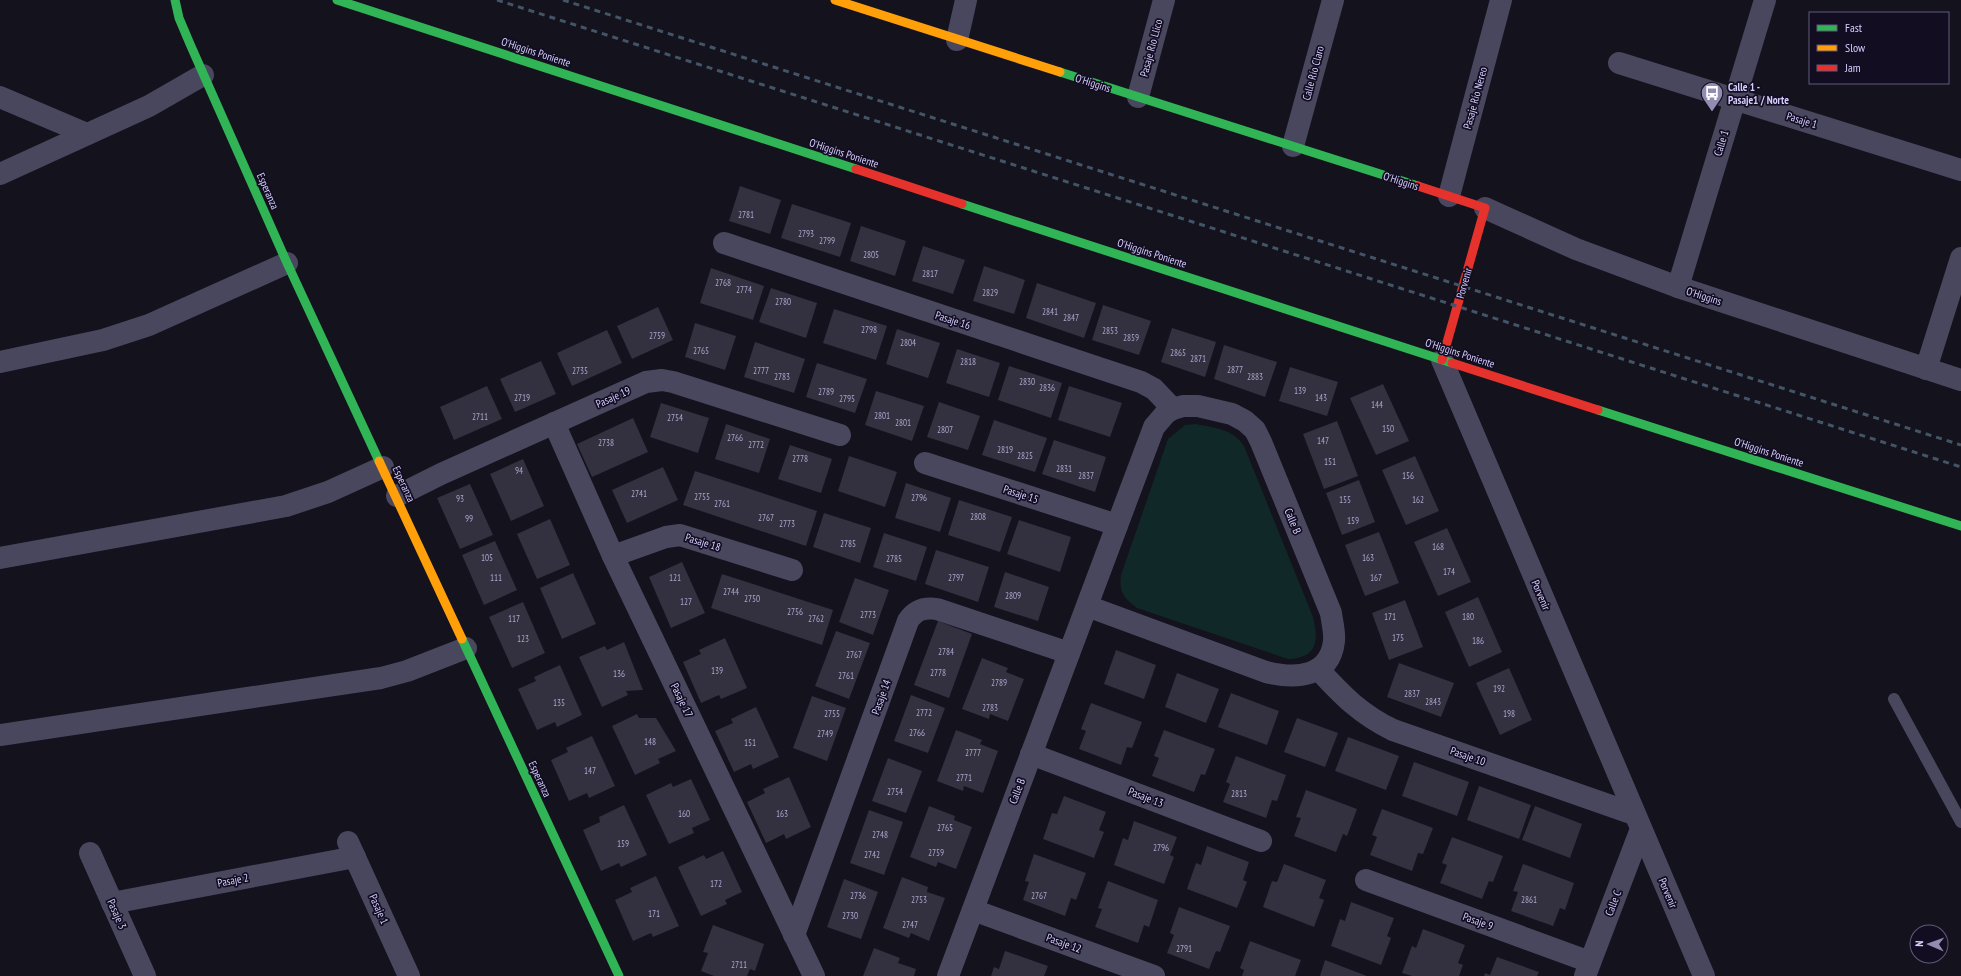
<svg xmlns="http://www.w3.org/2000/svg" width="1961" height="976" font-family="'PT Sans Narrow',sans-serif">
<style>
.green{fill:#112829}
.building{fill:#33303f}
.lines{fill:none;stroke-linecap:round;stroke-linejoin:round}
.lane{stroke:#49475e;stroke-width:12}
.street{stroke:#49475e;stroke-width:22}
.fast{stroke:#30b455;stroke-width:9}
.slow{stroke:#ff9f0a;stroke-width:9}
.jam{stroke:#e5322d;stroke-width:9}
.rail{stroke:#425567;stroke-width:3;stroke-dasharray:6 5;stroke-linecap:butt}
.labels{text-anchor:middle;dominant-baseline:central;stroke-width:3.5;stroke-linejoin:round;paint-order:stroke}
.number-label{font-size:9px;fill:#ada6cf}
.street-label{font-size:11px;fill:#d6ceff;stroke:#120d21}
.poi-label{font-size:11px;font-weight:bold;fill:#d6ceff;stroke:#120d21;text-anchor:start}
</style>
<rect width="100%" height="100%" fill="#14121d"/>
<path class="green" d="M1196,424C1215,428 1233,429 1244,446L1313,617C1319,641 1317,658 1288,659L1137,608C1123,597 1119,593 1121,575L1168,439L1185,425Z"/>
<g class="building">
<path d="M740,186L781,200L770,234L729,221Z"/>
<path d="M792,204L851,223L840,257L781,238Z"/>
<path d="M861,226L906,241L895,276L850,261Z"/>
<path d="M923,246L965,260L953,294L912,281Z"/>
<path d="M984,266L1025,280L1014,314L973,301Z"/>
<path d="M711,268L764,286L753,320L700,303Z"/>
<path d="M1037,283L1096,303L1084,338L1026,318Z"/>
<path d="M771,288L817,303L806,338L759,322Z"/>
<path d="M1103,305L1151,321L1139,355L1092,340Z"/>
<path d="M658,307L673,340L632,359L617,326Z"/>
<path d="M834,309L887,326L876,360L823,343Z"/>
<path d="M695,323L736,336L725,370L685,357Z"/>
<path d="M1172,328L1216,342L1205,377L1161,362Z"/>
<path d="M897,329L940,343L928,378L886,364Z"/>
<path d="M607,330L622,363L572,386L557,353Z"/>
<path d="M755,342L805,359L794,393L744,377Z"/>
<path d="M1224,345L1277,362L1265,397L1214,379Z"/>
<path d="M957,349L1000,363L989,397L946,383Z"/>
<path d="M541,361L556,394L515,412L500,379Z"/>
<path d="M817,363L867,379L855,413L806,397Z"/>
<path d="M1009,366L1062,383L1051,418L998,400Z"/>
<path d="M1290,367L1338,382L1327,416L1279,401Z"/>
<path d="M1383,384L1409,441L1376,455L1350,398Z"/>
<path d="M487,386L502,419L454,440L440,407Z"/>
<path d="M1069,386L1122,403L1110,437L1058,420Z"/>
<path d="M876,391L924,406L912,441L865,425Z"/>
<path d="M939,402L980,416L968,450L927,437Z"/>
<path d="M661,403L709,418L698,453L650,437Z"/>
<path d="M633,418L648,452L592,477L577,444Z"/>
<path d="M994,420L1047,438L1035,472L982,455Z"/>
<path d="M1337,421L1358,476L1324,489L1303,434Z"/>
<path d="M726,424L770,439L759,473L715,459Z"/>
<path d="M1054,440L1106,457L1095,492L1042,474Z"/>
<path d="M790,445L832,459L821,493L778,479Z"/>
<path d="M849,456L897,472L885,507L838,491Z"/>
<path d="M1415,456L1439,511L1406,525L1382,470Z"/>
<path d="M523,459L544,506L511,521L490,474Z"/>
<path d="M663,467L678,500L627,523L612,490Z"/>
<path d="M695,471L817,511L806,546L683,505Z"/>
<path d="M1359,480L1375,522L1342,535L1326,493Z"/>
<path d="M906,483L951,498L940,532L895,518Z"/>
<path d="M470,484L493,535L460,549L437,498Z"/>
<path d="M959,500L1012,517L1000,552L948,535Z"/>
<path d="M824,513L871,528L860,563L813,547Z"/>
<path d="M550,519L570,565L537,579L517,534Z"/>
<path d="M1019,520L1071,537L1060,572L1007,554Z"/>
<path d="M1447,528L1471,582L1438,596L1414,542Z"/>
<path d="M1379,532L1399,583L1365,596L1345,545Z"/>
<path d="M884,533L927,547L916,581L873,567Z"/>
<path d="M495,541L517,590L484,605L462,555Z"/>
<path d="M936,550L989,567L978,602L925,584Z"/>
<path d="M682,562L705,613L671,628L649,577Z"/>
<path d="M1005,572L1049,587L1038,621L994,607Z"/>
<path d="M573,573L596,624L562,639L540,588Z"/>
<path d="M722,574L833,610L822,645L711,608Z"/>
<path d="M855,578L889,590L873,635L839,622Z"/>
<path d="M1478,597L1502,652L1469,667L1445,612Z"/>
<path d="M1405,600L1423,647L1389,660L1372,613Z"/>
<path d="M523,602L545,653L512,668L489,617Z"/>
<path d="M938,621L972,634L949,698L914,685Z"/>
<path d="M836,631L870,643L849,699L815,686Z"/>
<path d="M725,638L747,688L721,699L719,695L701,703L683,662L701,654L699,650Z"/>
<path d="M624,642L643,690L626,691L628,695L602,707L579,657L605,646L607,650Z"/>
<path d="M1116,650L1156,665L1144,699L1104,684Z"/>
<path d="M982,658L1008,668L1006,672L1024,679L1008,721L990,714L989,719L962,709Z"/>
<path d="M1399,663L1454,683L1441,717L1387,697Z"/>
<path d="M560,665L582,715L557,727L555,722L537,730L518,689L536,681L534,677Z"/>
<path d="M1509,668L1532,720L1500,735L1476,683Z"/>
<path d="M1177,673L1219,689L1206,723L1165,707Z"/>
<path d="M1231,693L1279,711L1267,745L1218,727Z"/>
<path d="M911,695L945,708L928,753L894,741Z"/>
<path d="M812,696L846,708L827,761L793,748Z"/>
<path d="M1091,703L1142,722L1132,748L1127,747L1121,765L1079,749L1086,731L1081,729Z"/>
<path d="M756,707L779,757L753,769L751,764L734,772L715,731L733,723L731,719Z"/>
<path d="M637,714L639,718H656L676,751L658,759L660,763L635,775L612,726Z"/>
<path d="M1297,718L1338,733L1325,767L1284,752Z"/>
<path d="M956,730L982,740L980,744L998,751L983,793L964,786L963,791L937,781Z"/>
<path d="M1164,730L1215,749L1205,775L1201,774L1194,792L1152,776L1159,758L1154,756Z"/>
<path d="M592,736L615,786L589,798L587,793L569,801L551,760L568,752L566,748Z"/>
<path d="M1348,737L1399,756L1386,790L1335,771Z"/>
<path d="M1236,756L1286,775L1277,801L1272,800L1266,818L1223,802L1230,784L1226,782Z"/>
<path d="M888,758L922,771L906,813L872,801Z"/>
<path d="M1414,762L1469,782L1457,816L1402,796Z"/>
<path d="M789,777L811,827L786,839L784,834L766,843L747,802L765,793L763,789Z"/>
<path d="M691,779L710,820L692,828L694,833L669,844L646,795L671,783L673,787Z"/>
<path d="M1479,786L1531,805L1519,839L1467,820Z"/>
<path d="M1306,790L1357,809L1347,836L1343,834L1336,852L1294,836L1301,818L1296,817Z"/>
<path d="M1064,796L1106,812L1099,830L1104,832L1094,858L1043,839L1052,813L1057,814Z"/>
<path d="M624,805L647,855L621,867L619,863L601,871L583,830L600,822L599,817Z"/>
<path d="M929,806L955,816L954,820L972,827L956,869L938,862L936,867L910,857Z"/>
<path d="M1535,806L1582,824L1570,858L1522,840Z"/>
<path d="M1382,809L1433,828L1423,854L1418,853L1412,871L1370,855L1377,837L1372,835Z"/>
<path d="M869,810L903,822L884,875L850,863Z"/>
<path d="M1134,821L1177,837L1170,855L1174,857L1164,884L1114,865L1123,838L1128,840Z"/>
<path d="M1452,837L1503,856L1493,882L1489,881L1482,899L1440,883L1447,865L1442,863Z"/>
<path d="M1207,846L1249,862L1243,880L1247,882L1237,908L1187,889L1196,863L1201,865Z"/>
<path d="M723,851L742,892L725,900L727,904L701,916L678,867L704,855L706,859Z"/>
<path d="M1034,854L1086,873L1076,900L1071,898L1065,916L1023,900L1029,882L1025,881Z"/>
<path d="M1284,864L1326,880L1319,898L1324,900L1314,927L1263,907L1272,881L1277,882Z"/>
<path d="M1523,864L1574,883L1565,910L1560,908L1553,926L1511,911L1518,892L1513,891Z"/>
<path d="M656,876L679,926L653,937L651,933L633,941L615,900L632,892L630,888Z"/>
<path d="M902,877L928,887L927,892L945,898L929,941L911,933L909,938L883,928Z"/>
<path d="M844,879L878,892L861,939L827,927Z"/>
<path d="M1108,881L1158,900L1149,927L1144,925L1138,943L1095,927L1102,909L1098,908Z"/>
<path d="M1351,902L1394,918L1387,936L1391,938L1381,965L1331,946L1340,919L1345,921Z"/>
<path d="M1179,907L1230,926L1220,952L1216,951L1209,969L1167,953L1174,935L1170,933Z"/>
<path d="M713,925L764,944L755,971L750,969L747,976H714L701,971L708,953L703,952Z"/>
<path d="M1423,929L1465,945L1458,963L1463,965L1459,976H1412L1402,973L1412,946L1416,948Z"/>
<path d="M1250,941L1301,960L1295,976H1242L1244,970L1240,968Z"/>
<path d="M874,948L900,958L898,963L916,969L914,976H863Z"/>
<path d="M1005,951L1048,966L1044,976H991L994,967L999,969Z"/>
<path d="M1497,957L1539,972L1537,976H1484L1485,973L1490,975Z"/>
<path d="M1325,960L1367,976H1320Z"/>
</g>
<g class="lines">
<path class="lane" d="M1894,699L1961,822"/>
<g class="street">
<path d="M957,40L966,0"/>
<path d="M1619,63L1961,170"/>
<path d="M0,97L87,134"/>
<path d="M1138,97L1164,0"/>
<path d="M1293,146L1333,0"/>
<path d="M0,174L149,106L203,75"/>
<path d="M1449,196L1501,0"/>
<path d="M1485,208L1576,249L1678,287L1961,380"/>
<path d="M724,243L1141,382L1154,389L1173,409"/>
<path d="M1678,287L1765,0"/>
<path d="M1442,360L1704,976"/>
<path d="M0,362L103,340L149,325L287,263"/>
<path d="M1926,369L1961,258"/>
<path d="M554,423L613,556L814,976"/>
<path d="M925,463L1117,525"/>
<path d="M397,496L441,474L646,382L662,380L673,382L840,435"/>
<path d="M613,556L666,537L680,535L792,570"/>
<path d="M0,558L286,506L328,492L383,467"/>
<path d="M1318,669C1342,695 1360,714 1393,730L1634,814"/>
<path d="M0,735L381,678L407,671L466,648"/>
<path d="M1031,754L1261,841"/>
<path d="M348,842L409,976"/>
<path d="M90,853L145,976"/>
<path d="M1366,880L1590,962"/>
<path d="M112,903L355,857"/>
<path d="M973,910L1154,976"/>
<path d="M794,935L908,621C915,610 924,607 937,609L1069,653"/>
<path d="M948,976L1154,427L1166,413L1173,409L1183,406H1198L1232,414L1245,421L1255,430L1261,442L1331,613C1332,622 1335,632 1334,641C1330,678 1295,679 1266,672L1087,606"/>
<path d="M1585,976L1641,829"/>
</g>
<g class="fast">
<path d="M175,0L179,18L190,44L287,263L379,461"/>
<path d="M337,0L856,169"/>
<path d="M1060,72L1418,186"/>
<path d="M962,204L1452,363"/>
<path d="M1598,410L1961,526"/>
<path d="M462,639L619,976"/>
</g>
<g class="slow">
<path d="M835,0L1060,72"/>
<path d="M379,461L462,639"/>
</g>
<g class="jam">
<path d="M856,169L962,204"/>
<path d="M1418,186L1485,208L1442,360"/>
<path d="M1452,363L1598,410"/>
</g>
<g class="rail">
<path d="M497,0L1961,467"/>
<path d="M563,0L1961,445"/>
</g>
</g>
<defs>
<g id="bus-pin" transform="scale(1.15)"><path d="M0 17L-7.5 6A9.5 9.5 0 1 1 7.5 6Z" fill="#928cb0" stroke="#120d21"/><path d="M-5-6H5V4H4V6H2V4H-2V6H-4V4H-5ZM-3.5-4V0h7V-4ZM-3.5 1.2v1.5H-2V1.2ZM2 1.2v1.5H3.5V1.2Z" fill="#fff"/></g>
</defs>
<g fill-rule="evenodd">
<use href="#bus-pin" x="1712" y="93"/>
</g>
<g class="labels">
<g class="number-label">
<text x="746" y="214">2781</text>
<text x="806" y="233">2793</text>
<text x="827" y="240">2799</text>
<text x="871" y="254">2805</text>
<text x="930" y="273">2817</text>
<text x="723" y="282">2768</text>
<text x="744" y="289">2774</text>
<text x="990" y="292">2829</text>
<text x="783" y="301">2780</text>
<text x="1050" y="311">2841</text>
<text x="1071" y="317">2847</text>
<text x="869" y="329">2798</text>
<text x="1110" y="330">2853</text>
<text x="657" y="335">2759</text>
<text x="1131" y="337">2859</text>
<text x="908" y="342">2804</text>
<text x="701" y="350">2765</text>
<text x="1178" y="352">2865</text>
<text x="1198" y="358">2871</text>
<text x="968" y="361">2818</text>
<text x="1235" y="369">2877</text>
<text x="580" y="370">2735</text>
<text x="761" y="370">2777</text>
<text x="782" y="376">2783</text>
<text x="1255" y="376">2883</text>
<text x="1027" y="381">2830</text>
<text x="1047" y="387">2836</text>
<text x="1300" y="390">139</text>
<text x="826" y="391">2789</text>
<text x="522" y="397">2719</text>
<text x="1321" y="397">143</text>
<text x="847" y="398">2795</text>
<text x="1377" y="404">144</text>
<text x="882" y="415">2801</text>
<text x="480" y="416">2711</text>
<text x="675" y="417">2754</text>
<text x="903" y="422">2801</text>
<text x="1388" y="428">150</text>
<text x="945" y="429">2807</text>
<text x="735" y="437">2766</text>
<text x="1323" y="440">147</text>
<text x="606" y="442">2738</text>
<text x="756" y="444">2772</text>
<text x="1005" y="449">2819</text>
<text x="1025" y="455">2825</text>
<text x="800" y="458">2778</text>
<text x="1330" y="461">151</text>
<text x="1064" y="468">2831</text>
<text x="519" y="470">94</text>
<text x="1086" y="475">2837</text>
<text x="1408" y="475">156</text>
<text x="639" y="493">2741</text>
<text x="702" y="496">2755</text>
<text x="919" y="497">2796</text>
<text x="460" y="498">93</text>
<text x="1345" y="499">155</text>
<text x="1418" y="499">162</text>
<text x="722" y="503">2761</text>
<text x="978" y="516">2808</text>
<text x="766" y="517">2767</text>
<text x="469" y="518">99</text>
<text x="1353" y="520">159</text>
<text x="787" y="523">2773</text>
<text x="848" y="543">2785</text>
<text x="1438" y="546">168</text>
<text x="487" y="557">105</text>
<text x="1368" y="557">163</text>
<text x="894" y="558">2785</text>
<text x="1449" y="571">174</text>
<text x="496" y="577">111</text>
<text x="675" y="577">121</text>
<text x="956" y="577">2797</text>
<text x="1376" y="577">167</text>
<text x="731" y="591">2744</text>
<text x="1013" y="595">2809</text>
<text x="752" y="598">2750</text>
<text x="686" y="601">127</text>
<text x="795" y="611">2756</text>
<text x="868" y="614">2773</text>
<text x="1390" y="616">171</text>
<text x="1468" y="616">180</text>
<text x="514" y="618">117</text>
<text x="816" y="618">2762</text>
<text x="1398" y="637">175</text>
<text x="523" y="638">123</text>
<text x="1478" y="640">186</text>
<text x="946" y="651">2784</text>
<text x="854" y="654">2767</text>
<text x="717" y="670">139</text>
<text x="938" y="672">2778</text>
<text x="619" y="673">136</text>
<text x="846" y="675">2761</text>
<text x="999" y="682">2789</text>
<text x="1499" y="688">192</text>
<text x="1412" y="693">2837</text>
<text x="1433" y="701">2843</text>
<text x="559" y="702">135</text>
<text x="990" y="707">2783</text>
<text x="924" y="712">2772</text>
<text x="832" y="713">2755</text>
<text x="1509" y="713">198</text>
<text x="917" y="732">2766</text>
<text x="825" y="733">2749</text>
<text x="650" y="741">148</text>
<text x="750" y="742">151</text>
<text x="973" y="752">2777</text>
<text x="590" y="770">147</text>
<text x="964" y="777">2771</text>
<text x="895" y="791">2754</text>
<text x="1239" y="793">2813</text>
<text x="684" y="813">160</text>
<text x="782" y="813">163</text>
<text x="945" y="827">2765</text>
<text x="880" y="834">2748</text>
<text x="623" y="843">159</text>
<text x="1161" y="847">2796</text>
<text x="936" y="852">2759</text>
<text x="872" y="854">2742</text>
<text x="716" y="883">172</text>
<text x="858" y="895">2736</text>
<text x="1039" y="895">2767</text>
<text x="919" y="899">2753</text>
<text x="1529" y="899">2861</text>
<text x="654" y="913">171</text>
<text x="850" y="915">2730</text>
<text x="910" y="924">2747</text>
<text x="1184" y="948">2791</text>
<text x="739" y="964">2711</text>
</g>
<g class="street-label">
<text transform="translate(1151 48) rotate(-75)">Pasaje Río Llico</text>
<text transform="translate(536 52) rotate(18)">O'Higgins Poniente</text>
<text transform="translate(1313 73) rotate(-75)">Calle Río Claro</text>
<text transform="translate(1093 83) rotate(18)">O'Higgins</text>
<text transform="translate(1475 98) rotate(-75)">Pasaje Río Nereo</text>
<text transform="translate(1802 120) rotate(17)">Pasaje 1</text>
<text transform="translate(1721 143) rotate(-73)">Calle 1</text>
<text transform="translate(844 153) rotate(18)">O'Higgins Poniente</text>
<text transform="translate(1401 181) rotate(18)">O'Higgins</text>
<text transform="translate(268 191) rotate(66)">Esperanza</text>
<text transform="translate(1152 253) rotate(18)">O'Higgins Poniente</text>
<text transform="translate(1464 283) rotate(-74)">Porvenir</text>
<text transform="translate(1704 296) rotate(18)">O'Higgins</text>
<text transform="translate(953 320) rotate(18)">Pasaje 16</text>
<text transform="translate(1460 353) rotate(18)">O'Higgins Poniente</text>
<text transform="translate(613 397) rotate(-24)">Pasaje 19</text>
<text transform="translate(1769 452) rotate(18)">O'Higgins Poniente</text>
<text transform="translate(404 484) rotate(65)">Esperanza</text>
<text transform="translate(1021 494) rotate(18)">Pasaje 15</text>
<text transform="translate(1293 521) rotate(68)">Calle B</text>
<text transform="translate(703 542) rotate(17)">Pasaje 18</text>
<text transform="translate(1541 595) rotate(67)">Porvenir</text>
<text transform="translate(881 697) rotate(-70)">Pasaje 14</text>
<text transform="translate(682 700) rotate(64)">Pasaje 17</text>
<text transform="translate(1468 756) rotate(19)">Pasaje 10</text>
<text transform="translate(540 779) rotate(65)">Esperanza</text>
<text transform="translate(1017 791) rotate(-69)">Calle B</text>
<text transform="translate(1146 797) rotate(21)">Pasaje 13</text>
<text transform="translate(233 880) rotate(-11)">Pasaje 2</text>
<text transform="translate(1668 893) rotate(67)">Porvenir</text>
<text transform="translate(1613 903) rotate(-69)">Calle C</text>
<text transform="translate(379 909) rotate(66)">Pasaje 1</text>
<text transform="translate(117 914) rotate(66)">Pasaje 3</text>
<text transform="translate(1478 921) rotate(20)">Pasaje 9</text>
<text transform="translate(1064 943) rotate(20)">Pasaje 12</text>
</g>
<g class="poi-label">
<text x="1728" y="87">Calle 1 -<tspan x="1728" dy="13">Pasaje1 / Norte</tspan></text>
</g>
</g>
<rect x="1809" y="12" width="140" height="72" fill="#120d21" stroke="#605a7a"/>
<rect x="1817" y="25" width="20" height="6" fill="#30b455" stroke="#605a7a"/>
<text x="1845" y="32" font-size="12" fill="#d6ceff">Fast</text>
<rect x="1817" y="45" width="20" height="6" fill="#ff9f0a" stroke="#605a7a"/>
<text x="1845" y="52" font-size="12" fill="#d6ceff">Slow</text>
<rect x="1817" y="65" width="20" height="6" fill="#e5322d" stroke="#605a7a"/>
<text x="1845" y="72" font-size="12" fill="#d6ceff">Jam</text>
<g transform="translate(1929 944) rotate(272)"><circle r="19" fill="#120d21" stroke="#605a7a"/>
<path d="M0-3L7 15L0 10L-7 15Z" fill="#928cb0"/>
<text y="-6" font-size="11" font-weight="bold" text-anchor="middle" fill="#d6ceff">N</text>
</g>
</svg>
